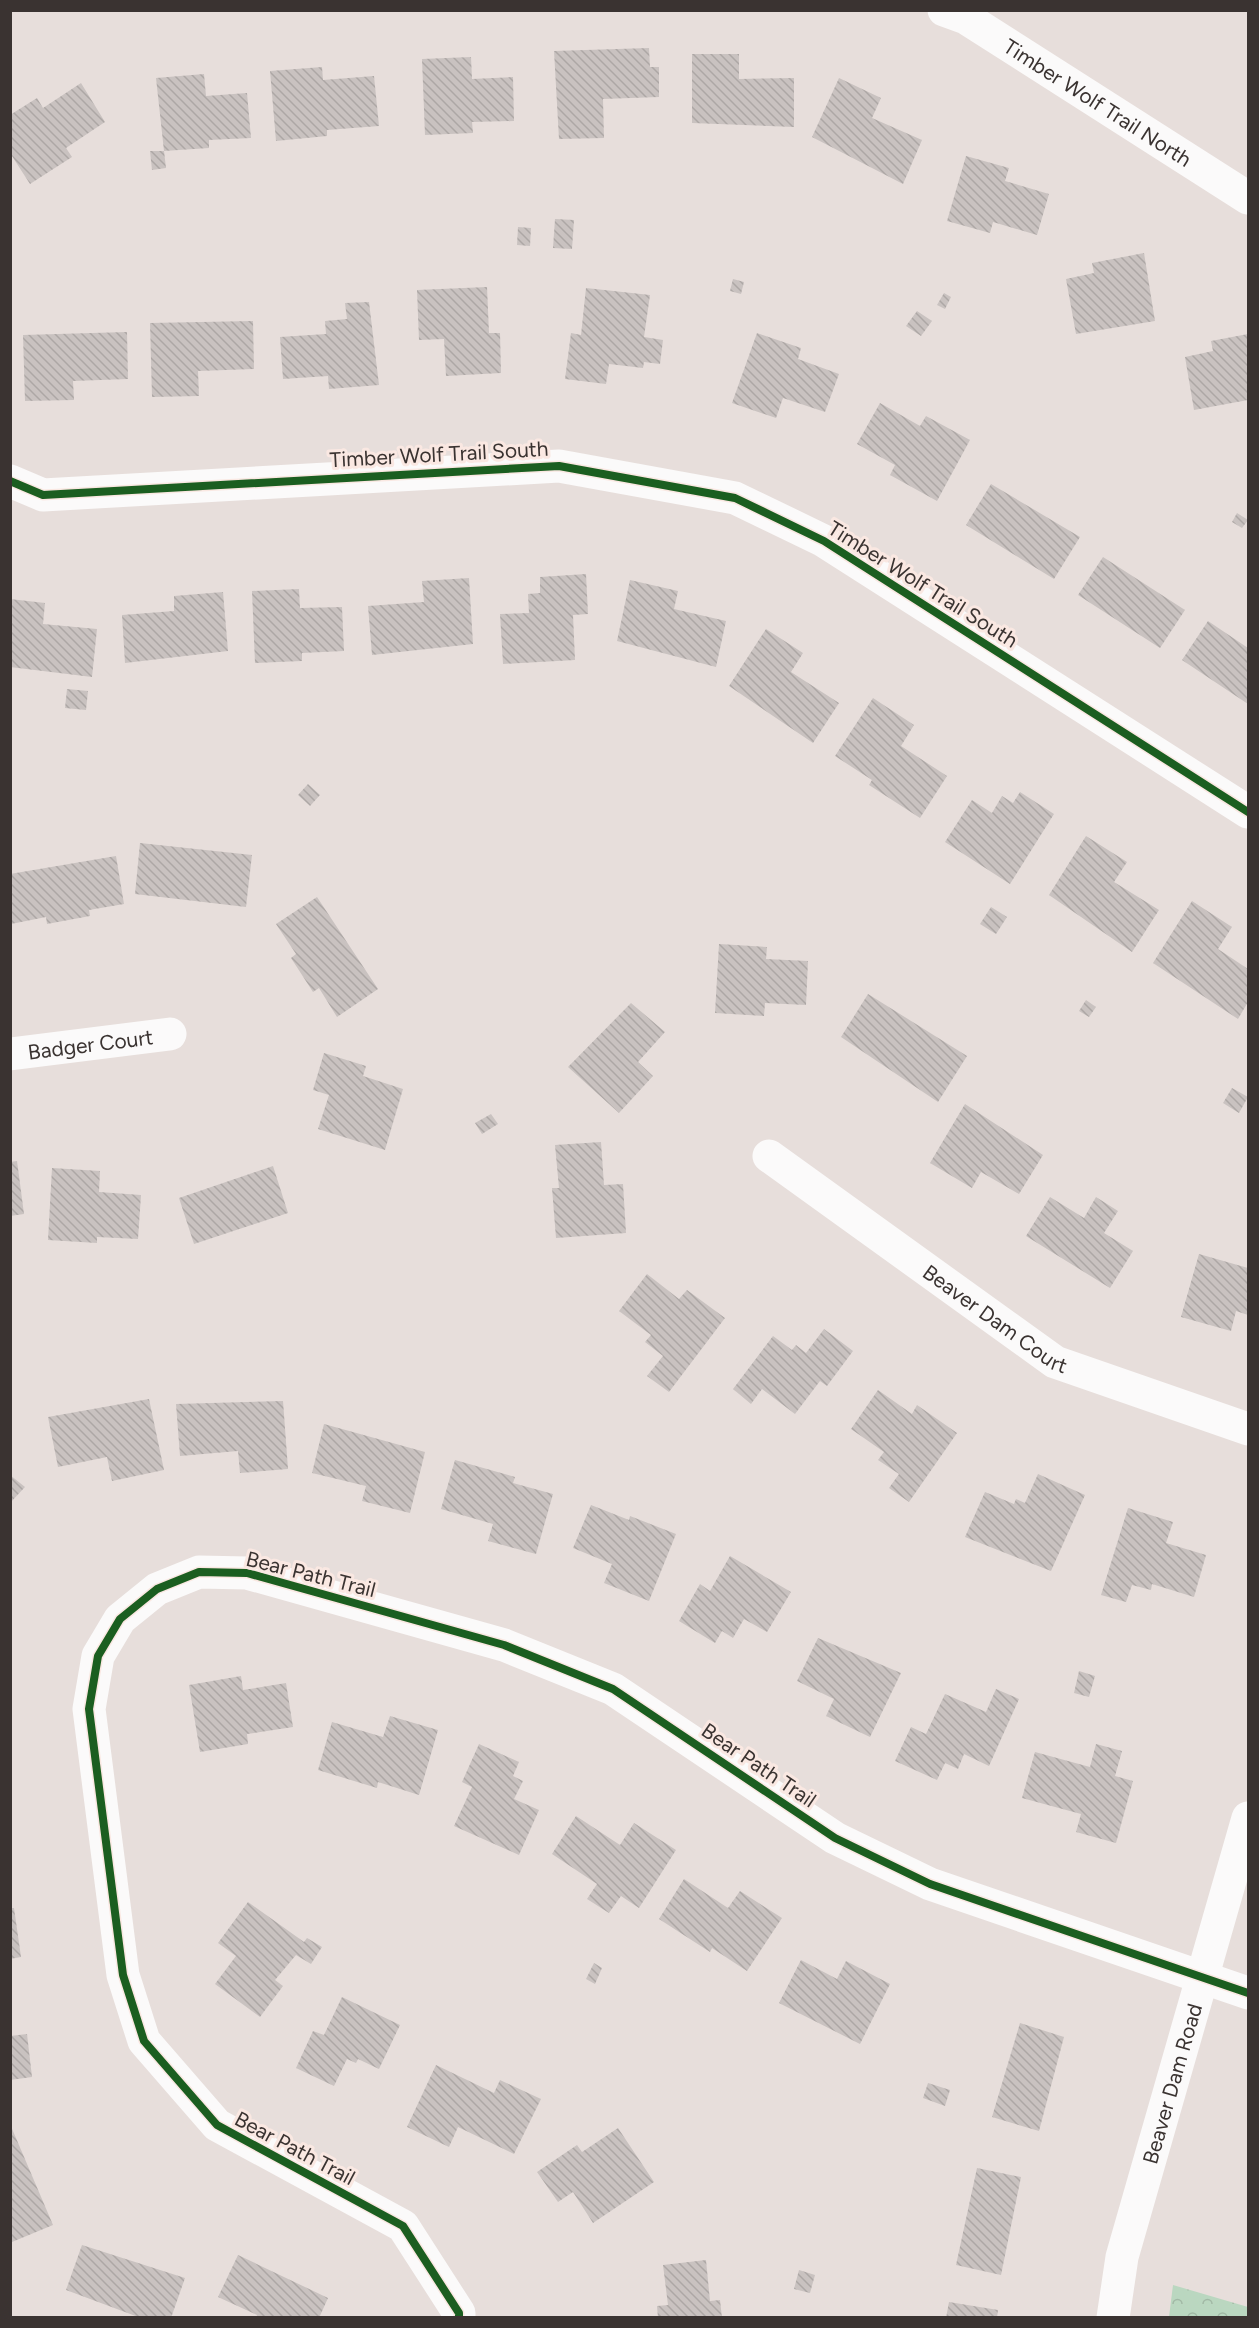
<svg xmlns="http://www.w3.org/2000/svg" width="1259" height="2328" font-family="Figtree,sans-serif">
<style>
.park{fill:url(#park-crowns)}
.building{fill:url(#building-back-hatch)}
.lines{fill:none;stroke-linecap:round;stroke-linejoin:round}
.minor{stroke:#fbfafa;stroke-width:33}
.cycleway-casing{stroke:#fae8e2;stroke-width:11}
.cycleway{stroke:#1b5e20;stroke-width:8}
.labels{text-anchor:middle;dominant-baseline:central;stroke-width:6;stroke-linejoin:round;paint-order:stroke}
.street-label{font-size:21px;fill:#3a3331;stroke:#fae8e2}
</style>
<defs>
<pattern id="park-crowns" width="20" height="18" patternUnits="userSpaceOnUse" patternTransform="scale(1.5)"><rect width="20" height="18" fill="#bad7c0"/><path d="M2 6a3 3 0 1 1 6 0M12 15a3 3 0 1 1 6 0" fill="none" stroke="#a1b9a5"/></pattern>
<pattern id="building-back-hatch" width="6" height="6" patternUnits="userSpaceOnUse" patternTransform="scale(1.5)"><rect width="6" height="6" fill="#c9c2c0"/><path d="M-1 5l2 2M0 0l6 6M5-1l2 2" fill="none" stroke="#ada7a5"/></pattern>
</defs>
<rect width="100%" height="100%" fill="#e7dedb"/>
<path class="park" d="M1173,2285L1248,2307V2317H1169Z"/>
<g class="building">
<path d="M649,48L650,67H659V97L603,99L604,138L559,139L554,51Z"/>
<path d="M692,54H739V79L794,78V127L692,123Z"/>
<path d="M471,57L472,79L513,77L514,121L472,122L473,133L425,135L422,59Z"/>
<path d="M322,67L323,80L374,76L379,126L327,130V136L276,141L270,71Z"/>
<path d="M204,74L206,96L247,93L251,138L209,140V148L164,151L156,78Z"/>
<path d="M839,78L881,98L872,118L922,140L903,184L812,137Z"/>
<path d="M81,83L105,122L66,148L72,157L30,184L10,153V115L37,98L43,108Z"/>
<path d="M150,151H164L166,168L152,170Z"/>
<path d="M966,156L1009,168L1005,181L1049,194L1037,235L993,222L990,233L947,221Z"/>
<path d="M555,219L574,220L572,249L553,248Z"/>
<path d="M518,227L531,228L530,246L517,245Z"/>
<path d="M1144,253L1155,321L1076,334L1066,279L1094,273L1092,263Z"/>
<path d="M733,279L744,282L741,294L730,291Z"/>
<path d="M487,287L489,333H500L501,373L446,376L444,339L419,340L417,290Z"/>
<path d="M586,288L650,295L644,337L663,340L660,364L644,362L643,368L609,364L606,384L565,379L571,333L581,335Z"/>
<path d="M944,293L951,297L945,309L937,305Z"/>
<path d="M369,302L379,385L329,389L328,376L283,379L280,337L326,334L325,321L347,319L345,303Z"/>
<path d="M917,311L932,321L921,336L906,326Z"/>
<path d="M253,321L254,369L198,371L199,396L152,397L150,323Z"/>
<path d="M127,332L128,379L73,381L74,400L25,401L23,335Z"/>
<path d="M757,333L801,348L798,359L839,374L825,412L783,398L776,418L732,403Z"/>
<path d="M1248,334V400L1194,410L1185,357L1213,351L1211,341Z"/>
<path d="M880,403L920,426L926,416L970,440L937,501L890,475L895,465L857,444Z"/>
<path d="M991,484L1080,537L1054,579L966,525Z"/>
<path d="M1237,513L1248,520L1242,528L1232,522Z"/>
<path d="M1103,557L1185,610L1160,648L1078,595Z"/>
<path d="M586,574L588,614L573,615L575,660L503,664L500,614L529,613L528,594L540,593V577Z"/>
<path d="M469,578L473,644L372,655L368,606L424,602L422,581Z"/>
<path d="M630,580L678,591L674,609L726,621L716,667L617,641Z"/>
<path d="M299,589L300,608L342,607L344,651L302,653V661L255,663L252,591Z"/>
<path d="M223,592L228,651L125,663L122,615L174,611V596Z"/>
<path d="M10,599L45,603L43,624L97,629L92,677L10,667Z"/>
<path d="M1208,621L1248,648V704L1182,660Z"/>
<path d="M766,629L803,653L791,672L839,703L813,743L729,686Z"/>
<path d="M67,689L88,691L86,710L65,708Z"/>
<path d="M873,698L914,725L901,746L947,776L920,818L869,785L872,780L835,756Z"/>
<path d="M308,784L320,795L310,806L298,795Z"/>
<path d="M1020,792L1054,814L1010,884L945,842L972,800L992,813L1002,796L1013,803Z"/>
<path d="M1086,836L1127,862L1114,882L1159,910L1132,952L1049,895Z"/>
<path d="M140,843L252,855L246,907L135,894Z"/>
<path d="M116,856L124,904L89,910L90,916L47,924L46,917L11,924L10,874Z"/>
<path d="M317,897L378,989L337,1017L319,988L313,992L291,958L296,954L276,924Z"/>
<path d="M1192,901L1232,927L1218,949L1248,969V1002L1238,1019L1153,963Z"/>
<path d="M991,907L1007,917L996,934L980,924Z"/>
<path d="M719,944L767,947L766,959L808,961L806,1005L765,1003L764,1016L715,1013Z"/>
<path d="M868,994L967,1056L938,1102L841,1037Z"/>
<path d="M1086,1000L1096,1007L1089,1017L1079,1011Z"/>
<path d="M631,1003L665,1032L638,1062L653,1076L619,1113L568,1067Z"/>
<path d="M324,1053L366,1066L363,1076L403,1089L385,1150L318,1129L329,1095L313,1090Z"/>
<path d="M1232,1088L1248,1097L1239,1113L1223,1103Z"/>
<path d="M965,1104L1043,1155L1019,1194L981,1172L972,1188L930,1163Z"/>
<path d="M491,1114L498,1124L482,1134L475,1123Z"/>
<path d="M601,1142L604,1185L623,1184L626,1233L556,1238L552,1188H559L555,1145Z"/>
<path d="M17,1161L24,1214L10,1216V1162Z"/>
<path d="M273,1166L288,1213L194,1244L179,1198Z"/>
<path d="M52,1168L100,1171L99,1192L141,1195L138,1239L97,1237V1243L48,1240Z"/>
<path d="M1050,1197L1084,1218L1096,1197L1118,1211L1104,1233L1133,1251L1110,1288L1026,1236Z"/>
<path d="M1199,1254L1248,1268V1315L1236,1311L1231,1331L1181,1317Z"/>
<path d="M647,1274L679,1299L687,1290L725,1318L669,1392L647,1376L663,1356L645,1342L651,1335L619,1311Z"/>
<path d="M824,1329L853,1351L827,1386L820,1381L795,1414L762,1389L751,1404L733,1389L773,1336L792,1350L796,1345L806,1353Z"/>
<path d="M878,1390L912,1414L917,1405L957,1433L909,1502L889,1488L899,1474L878,1460L884,1452L851,1429Z"/>
<path d="M149,1399L164,1470L112,1481L107,1457L58,1467L48,1417Z"/>
<path d="M283,1401L288,1469L240,1473L238,1451L180,1456L176,1404Z"/>
<path d="M324,1424L425,1452L410,1513L362,1501L366,1486L312,1473Z"/>
<path d="M455,1460L515,1477L513,1483L553,1494L536,1554L488,1541L493,1524L441,1509Z"/>
<path d="M1038,1474L1085,1495L1051,1571L965,1537L985,1492L1014,1504L1016,1499L1025,1503Z"/>
<path d="M10,1475L25,1487L10,1503Z"/>
<path d="M591,1505L629,1520L630,1516L676,1534L649,1601L604,1583L612,1564L573,1548Z"/>
<path d="M1128,1508L1173,1522L1166,1543L1206,1555L1194,1597L1152,1584L1151,1590L1132,1585L1126,1602L1101,1595Z"/>
<path d="M730,1556L791,1592L767,1632L744,1619L733,1638L722,1631L715,1643L679,1621L700,1584L710,1591Z"/>
<path d="M818,1638L901,1673L870,1737L826,1716L834,1699L797,1681Z"/>
<path d="M1079,1671L1095,1676L1089,1697L1074,1693Z"/>
<path d="M241,1676L243,1690L286,1683L293,1727L247,1734L248,1744L200,1752L189,1685Z"/>
<path d="M996,1689L1019,1699L989,1766L964,1754L958,1769L945,1763L937,1780L895,1761L911,1727L926,1734L945,1694L986,1712Z"/>
<path d="M390,1716L438,1730L419,1795L378,1782L377,1788L318,1770L332,1722L383,1737Z"/>
<path d="M479,1744L519,1762L513,1776L523,1781L514,1799L539,1810L519,1855L454,1826L472,1787L462,1782Z"/>
<path d="M1096,1744L1122,1751L1115,1776L1133,1781L1116,1843L1076,1832L1081,1814L1022,1798L1035,1752L1090,1767Z"/>
<path d="M576,1816L620,1845L634,1823L676,1850L639,1908L621,1896L609,1913L587,1899L597,1884L552,1854Z"/>
<path d="M684,1879L728,1908L740,1891L782,1918L747,1971L712,1948L710,1952L659,1919Z"/>
<path d="M248,1902L304,1942L307,1938L322,1947L311,1964L296,1955L275,1980L283,1986L260,2017L215,1984L236,1956L218,1943Z"/>
<path d="M10,1908H14L21,1957L10,1959Z"/>
<path d="M801,1960L837,1979L846,1961L890,1984L860,2044L779,2003Z"/>
<path d="M594,1963L602,1968L595,1984L586,1979Z"/>
<path d="M342,1997L400,2025L379,2069L358,2059L356,2063L347,2059L334,2086L296,2068L313,2031L324,2035Z"/>
<path d="M1020,2023L1064,2037L1039,2131L992,2117Z"/>
<path d="M27,2034L32,2077L10,2080V2036Z"/>
<path d="M436,2065L494,2093L500,2080L541,2099L514,2154L458,2127L449,2147L407,2127Z"/>
<path d="M928,2083L950,2090L945,2106L923,2098Z"/>
<path d="M10,2124L53,2225L12,2242L10,2239Z"/>
<path d="M618,2128L654,2182L593,2223L573,2192L558,2202L537,2172L577,2145L582,2152Z"/>
<path d="M977,2168L1021,2177L1001,2275L956,2265Z"/>
<path d="M82,2245L185,2278L171,2318H141L66,2290Z"/>
<path d="M238,2255L328,2298L319,2318H256L257,2315L218,2297Z"/>
<path d="M706,2260L710,2301L720,2300L722,2318H658L657,2306L668,2305L663,2265Z"/>
<path d="M799,2270L815,2275L810,2293L794,2289Z"/>
<path d="M949,2302L998,2310L997,2318H946Z"/>
</g>
<g class="lines">
<g class="minor">
<path id="s1" d="M944,10L966,18L1248,198"/>
<path d="M10,481L43,495L559,466L735,498L824,541L1248,812"/>
<path id="s2" d="M10,1054L170,1034"/>
<path id="s3" d="M769,1156L1055,1362L1248,1429"/>
<path d="M459,2318V2313L403,2226L217,2125L144,2041L123,1975L89,1709L98,1656L120,1619L157,1589L199,1572L247,1573L504,1645L613,1689L835,1838L930,1884L1248,1993"/>
<path id="s4" d="M1113,2318L1122,2257L1248,1818"/>
</g>
<g class="cycleway-casing">
<g id="cycleway">
<path d="M10,481L43,495L559,466L735,498L824,541L1248,812"/>
<path d="M459,2318V2313L403,2226L217,2125L144,2041L123,1975L89,1709L98,1656L120,1619L157,1589L199,1572L247,1573L504,1645L613,1689L835,1838L930,1884L1248,1993"/>
</g>
</g>
<use href="#cycleway" class="cycleway"/>
</g>
<g class="labels">
<g class="street-label">
<text stroke="none"><textPath href="#s1" startOffset="180">Timber Wolf Trail North</textPath></text>
<text transform="translate(439 454) rotate(-3)">Timber Wolf Trail South</text>
<text transform="translate(923 584) rotate(32)">Timber Wolf Trail South</text>
<text stroke="none"><textPath href="#s2" startOffset="81">Badger Court</textPath></text>
<text stroke="none"><textPath href="#s3" startOffset="279">Beaver Dam Court</textPath></text>
<text transform="translate(311 1574) rotate(14)">Bear Path Trail</text>
<text transform="translate(759 1765) rotate(34)">Bear Path Trail</text>
<text stroke="none"><textPath href="#s4" startOffset="242">Beaver Dam Road</textPath></text>
<text transform="translate(295 2148) rotate(28)">Bear Path Trail</text>
</g>
</g>
<rect width="1259" height="2328" fill="none" stroke="#3a3331" stroke-width="24"/>
</svg>
